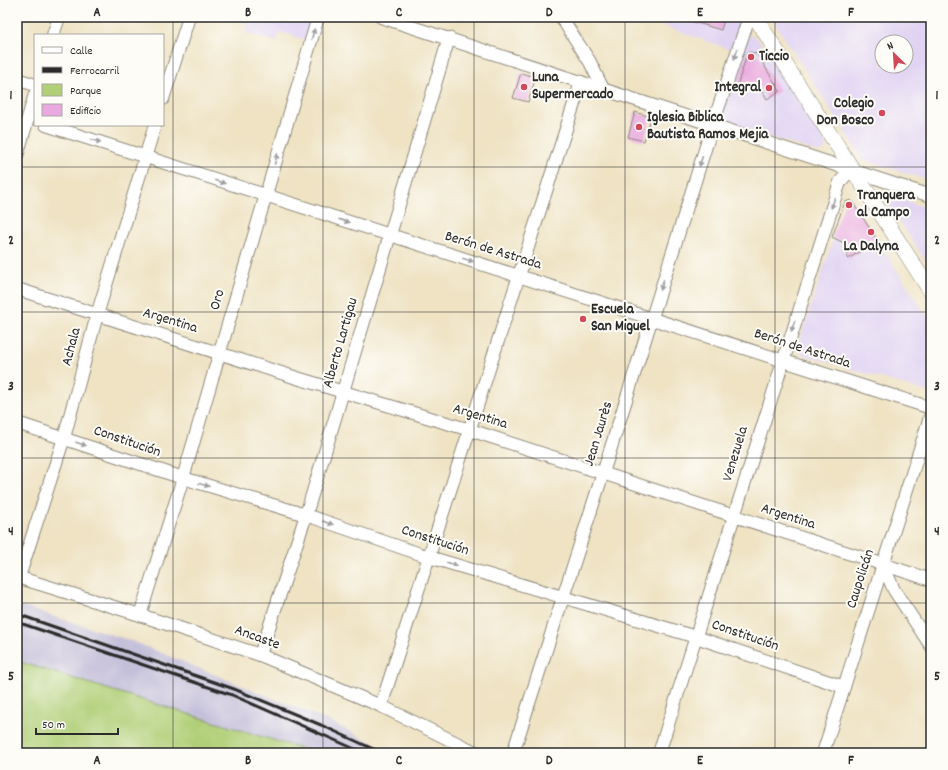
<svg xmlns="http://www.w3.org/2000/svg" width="948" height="770" font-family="Dekko,sans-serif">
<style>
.built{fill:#e1d4f3;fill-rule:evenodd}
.industrial{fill:#c5c0da}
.green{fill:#b0cf77;stroke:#6e7d51}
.building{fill:#e9a8df}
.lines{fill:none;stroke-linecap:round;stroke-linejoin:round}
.minor-casing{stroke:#8d8778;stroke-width:14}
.major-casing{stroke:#8d8778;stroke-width:16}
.minor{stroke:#fff;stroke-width:12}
.major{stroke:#fff;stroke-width:15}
.rail{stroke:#2b2b2b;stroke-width:3}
.oneway{fill:#a0a0a0}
.grid{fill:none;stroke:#2b2b2b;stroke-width:1;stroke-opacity:0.55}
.poi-dot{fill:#d1495b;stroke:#fdfcf7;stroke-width:1.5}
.labels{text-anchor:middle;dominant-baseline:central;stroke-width:4;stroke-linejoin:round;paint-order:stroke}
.poi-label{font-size:15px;font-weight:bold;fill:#2b2b2b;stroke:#fdfcf7;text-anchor:start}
.street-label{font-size:15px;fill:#2b2b2b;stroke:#fdfcf7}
.neatline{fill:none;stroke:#2b2b2b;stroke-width:1.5}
.grid-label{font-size:13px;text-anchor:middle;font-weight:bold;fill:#2b2b2b}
</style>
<rect width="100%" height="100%" fill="#fdfcf7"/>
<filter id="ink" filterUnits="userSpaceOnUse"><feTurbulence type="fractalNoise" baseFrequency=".025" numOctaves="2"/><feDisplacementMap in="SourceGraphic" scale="8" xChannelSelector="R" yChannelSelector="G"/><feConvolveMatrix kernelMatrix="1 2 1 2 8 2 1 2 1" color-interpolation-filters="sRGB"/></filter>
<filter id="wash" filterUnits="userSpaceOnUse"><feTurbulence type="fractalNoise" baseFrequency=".012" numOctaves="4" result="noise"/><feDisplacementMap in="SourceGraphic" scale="16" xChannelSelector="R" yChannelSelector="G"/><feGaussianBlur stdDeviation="0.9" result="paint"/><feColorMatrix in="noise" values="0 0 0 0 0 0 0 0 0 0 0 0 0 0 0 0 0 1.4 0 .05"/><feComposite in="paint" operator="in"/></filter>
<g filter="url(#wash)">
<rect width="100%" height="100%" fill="#efe3c4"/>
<g class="built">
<path d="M228,17H313L306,40L280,32L276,42L244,32L247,23Z"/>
<path d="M654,17H740V22L732,50L658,24Z"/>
<path d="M771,17H931V181L863,160ZM882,42H906V66H882Z"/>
<path d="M752,35L758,39L826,144L825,151L817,152L722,122L721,118L745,41L747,37Z"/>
<path d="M893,197L931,209V269L888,204Z"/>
<path d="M846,201H851L931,322V393L801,354L797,348Z"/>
</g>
<path class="industrial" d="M17,605L132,641L329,721L392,753H315L17,661Z"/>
<path class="green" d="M17,661L315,753H17Z"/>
<g id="blocks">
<g class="building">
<path d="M684,17H725L721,30L684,19Z"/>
<path d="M750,52L757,54L780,91L767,99L759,85L755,88L738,83L747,54Z"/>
<path d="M521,73L536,77L528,102L513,98Z"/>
<path d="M635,112L651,117L644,141L628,137Z"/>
<path d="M851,200L878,241L848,259L846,244L832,237L845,202Z"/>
</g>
</g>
</g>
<g filter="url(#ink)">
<use href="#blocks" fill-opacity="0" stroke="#8d8778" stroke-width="1"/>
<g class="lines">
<g class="minor-casing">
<g id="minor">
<path d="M381,17L931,196"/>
<path d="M561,17L590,62L603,89"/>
<path d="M53,35L59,17"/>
<path d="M17,79L35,85"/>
<path d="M163,99L189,17"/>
<path d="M46,125L931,408"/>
<path d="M17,156L35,94"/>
<path d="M17,289L297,378L470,430L931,580"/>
<path d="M17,423L183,478L306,515L429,557L696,637L844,687"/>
<path d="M883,565L894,590L931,646"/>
<path d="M17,577L140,615L260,655L381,706L477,753"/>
<path d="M19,577L64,438L97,315L155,125"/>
<path d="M140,615L183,478L318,17"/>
<path d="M260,655L306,515L449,38"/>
<path d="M381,706L581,82"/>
<path d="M513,753L603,473L713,124L749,17"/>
<path d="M659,753L840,182L851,169"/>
<path d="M823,753L931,414"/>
</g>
</g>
<g class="major-casing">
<path id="major" d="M755,17L931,292"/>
</g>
<use href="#minor" class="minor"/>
<use href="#major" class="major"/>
<g class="rail">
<path d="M17,614L234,689L321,725L382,753"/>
<path d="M17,622L232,695L364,753"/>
</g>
</g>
<defs><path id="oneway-solid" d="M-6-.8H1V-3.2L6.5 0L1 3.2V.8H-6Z"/></defs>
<g class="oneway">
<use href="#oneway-solid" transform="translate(313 34) rotate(-74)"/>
<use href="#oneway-solid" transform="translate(736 54) rotate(109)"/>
<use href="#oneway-solid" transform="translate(96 141) rotate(18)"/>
<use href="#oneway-solid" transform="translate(276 159) rotate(-74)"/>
<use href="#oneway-solid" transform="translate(701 161) rotate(107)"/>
<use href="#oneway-solid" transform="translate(220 182) rotate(18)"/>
<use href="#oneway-solid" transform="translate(833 203) rotate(108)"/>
<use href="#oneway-solid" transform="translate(344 221) rotate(18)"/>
<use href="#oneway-solid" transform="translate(468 260) rotate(17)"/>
<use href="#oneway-solid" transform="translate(662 285) rotate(107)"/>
<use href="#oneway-solid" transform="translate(793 326) rotate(108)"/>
<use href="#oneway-solid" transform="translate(81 444) rotate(19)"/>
<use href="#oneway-solid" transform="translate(204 485) rotate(16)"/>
<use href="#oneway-solid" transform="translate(328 523) rotate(19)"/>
<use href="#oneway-solid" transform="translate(452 564) rotate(17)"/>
</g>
</g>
<path class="grid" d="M173,17V753M323,17V753M474,17V753M625,17V753M775,17V753M17,167H931M17,312H931M17,458H931M17,603H931"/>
<g class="poi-dot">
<circle cx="751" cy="57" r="4"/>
<circle cx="524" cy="87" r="4"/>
<circle cx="769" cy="88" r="4"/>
<circle cx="882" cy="113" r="4"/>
<circle cx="639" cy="127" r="4"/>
<circle cx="849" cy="205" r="4"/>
<circle cx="871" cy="232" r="4"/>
<circle cx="583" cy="319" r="4"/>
</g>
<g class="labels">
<g class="poi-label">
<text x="759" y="57">Ticcio</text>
<text x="532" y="78">Luna<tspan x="532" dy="17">Supermercado</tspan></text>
<text x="761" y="88" text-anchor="end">Integral</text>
<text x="874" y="104" text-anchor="end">Colegio<tspan x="874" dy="17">Don Bosco</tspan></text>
<text x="647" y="118">Iglesia Biblica<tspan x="647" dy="17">Bautista Ramos Mejia</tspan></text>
<text x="857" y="196">Tranquera<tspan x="857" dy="17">al Campo</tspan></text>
<text x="871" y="247" text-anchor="middle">La Dalyna</text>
<text x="591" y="310">Escuela<tspan x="591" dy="17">San Miguel</tspan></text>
</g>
<g class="street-label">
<text transform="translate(493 251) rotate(17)">Berón de Astrada</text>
<text transform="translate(218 300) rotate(-74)">Oro</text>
<text transform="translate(170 321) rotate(17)">Argentina</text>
<text transform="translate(341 343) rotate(-74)">Alberto Lartigau</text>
<text transform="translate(72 347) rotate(-75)">Achala</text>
<text transform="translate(802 349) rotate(18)">Berón de Astrada</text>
<text transform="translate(480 417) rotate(17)">Argentina</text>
<text transform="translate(599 434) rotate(-73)">Jean Jaurès</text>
<text transform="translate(127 442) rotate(19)">Constitución</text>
<text transform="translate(736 454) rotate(-73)">Venezuela</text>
<text transform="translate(788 517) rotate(18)">Argentina</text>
<text transform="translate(435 541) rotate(18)">Constitución</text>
<text transform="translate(861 579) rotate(-72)">Caupolicán</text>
<text transform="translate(745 636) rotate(19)">Constitución</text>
<text transform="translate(257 638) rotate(20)">Ancaste</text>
</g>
</g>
<rect width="948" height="770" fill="none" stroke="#fdfcf7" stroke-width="44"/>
<rect x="34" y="34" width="130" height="92" fill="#fdfcf7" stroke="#a9a8a5"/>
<rect x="42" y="47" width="20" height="6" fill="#ffffff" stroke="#a9a8a5"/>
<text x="70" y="54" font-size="12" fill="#2b2b2b">Calle</text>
<rect x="42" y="67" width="20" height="6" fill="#2b2b2b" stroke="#a9a8a5"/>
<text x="70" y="74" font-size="12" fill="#2b2b2b">Ferrocarril</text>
<rect x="42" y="84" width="20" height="12" fill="#b0cf77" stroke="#a9a8a5"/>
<text x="70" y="94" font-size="12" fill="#2b2b2b">Parque</text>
<rect x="42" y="104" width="20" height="12" fill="#e9a8df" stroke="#a9a8a5"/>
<text x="70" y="114" font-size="12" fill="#2b2b2b">Edificio</text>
<g transform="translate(894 54) rotate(335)"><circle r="19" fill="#fdfcf7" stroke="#a9a8a5"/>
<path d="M0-3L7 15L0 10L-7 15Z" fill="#d1495b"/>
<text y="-6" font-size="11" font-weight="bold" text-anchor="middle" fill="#2b2b2b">N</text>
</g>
<path d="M36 728v6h82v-6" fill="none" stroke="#2b2b2b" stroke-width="2"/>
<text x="42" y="728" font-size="12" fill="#2b2b2b" stroke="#fdfcf7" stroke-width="3" paint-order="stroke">50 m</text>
<rect x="22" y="22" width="904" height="726" class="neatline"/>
<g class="grid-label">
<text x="97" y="16">A</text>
<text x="248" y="16">B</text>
<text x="399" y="16">C</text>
<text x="549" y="16">D</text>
<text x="700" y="16">E</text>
<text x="851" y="16">F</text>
<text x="11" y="99">1</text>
<text x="937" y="99">1</text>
<text x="11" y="244">2</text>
<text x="937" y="244">2</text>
<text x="11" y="390">3</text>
<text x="937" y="390">3</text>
<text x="11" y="535">4</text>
<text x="937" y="535">4</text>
<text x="11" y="680">5</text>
<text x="937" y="680">5</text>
<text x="97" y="764">A</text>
<text x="248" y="764">B</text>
<text x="399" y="764">C</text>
<text x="549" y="764">D</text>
<text x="700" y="764">E</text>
<text x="851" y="764">F</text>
</g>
</svg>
